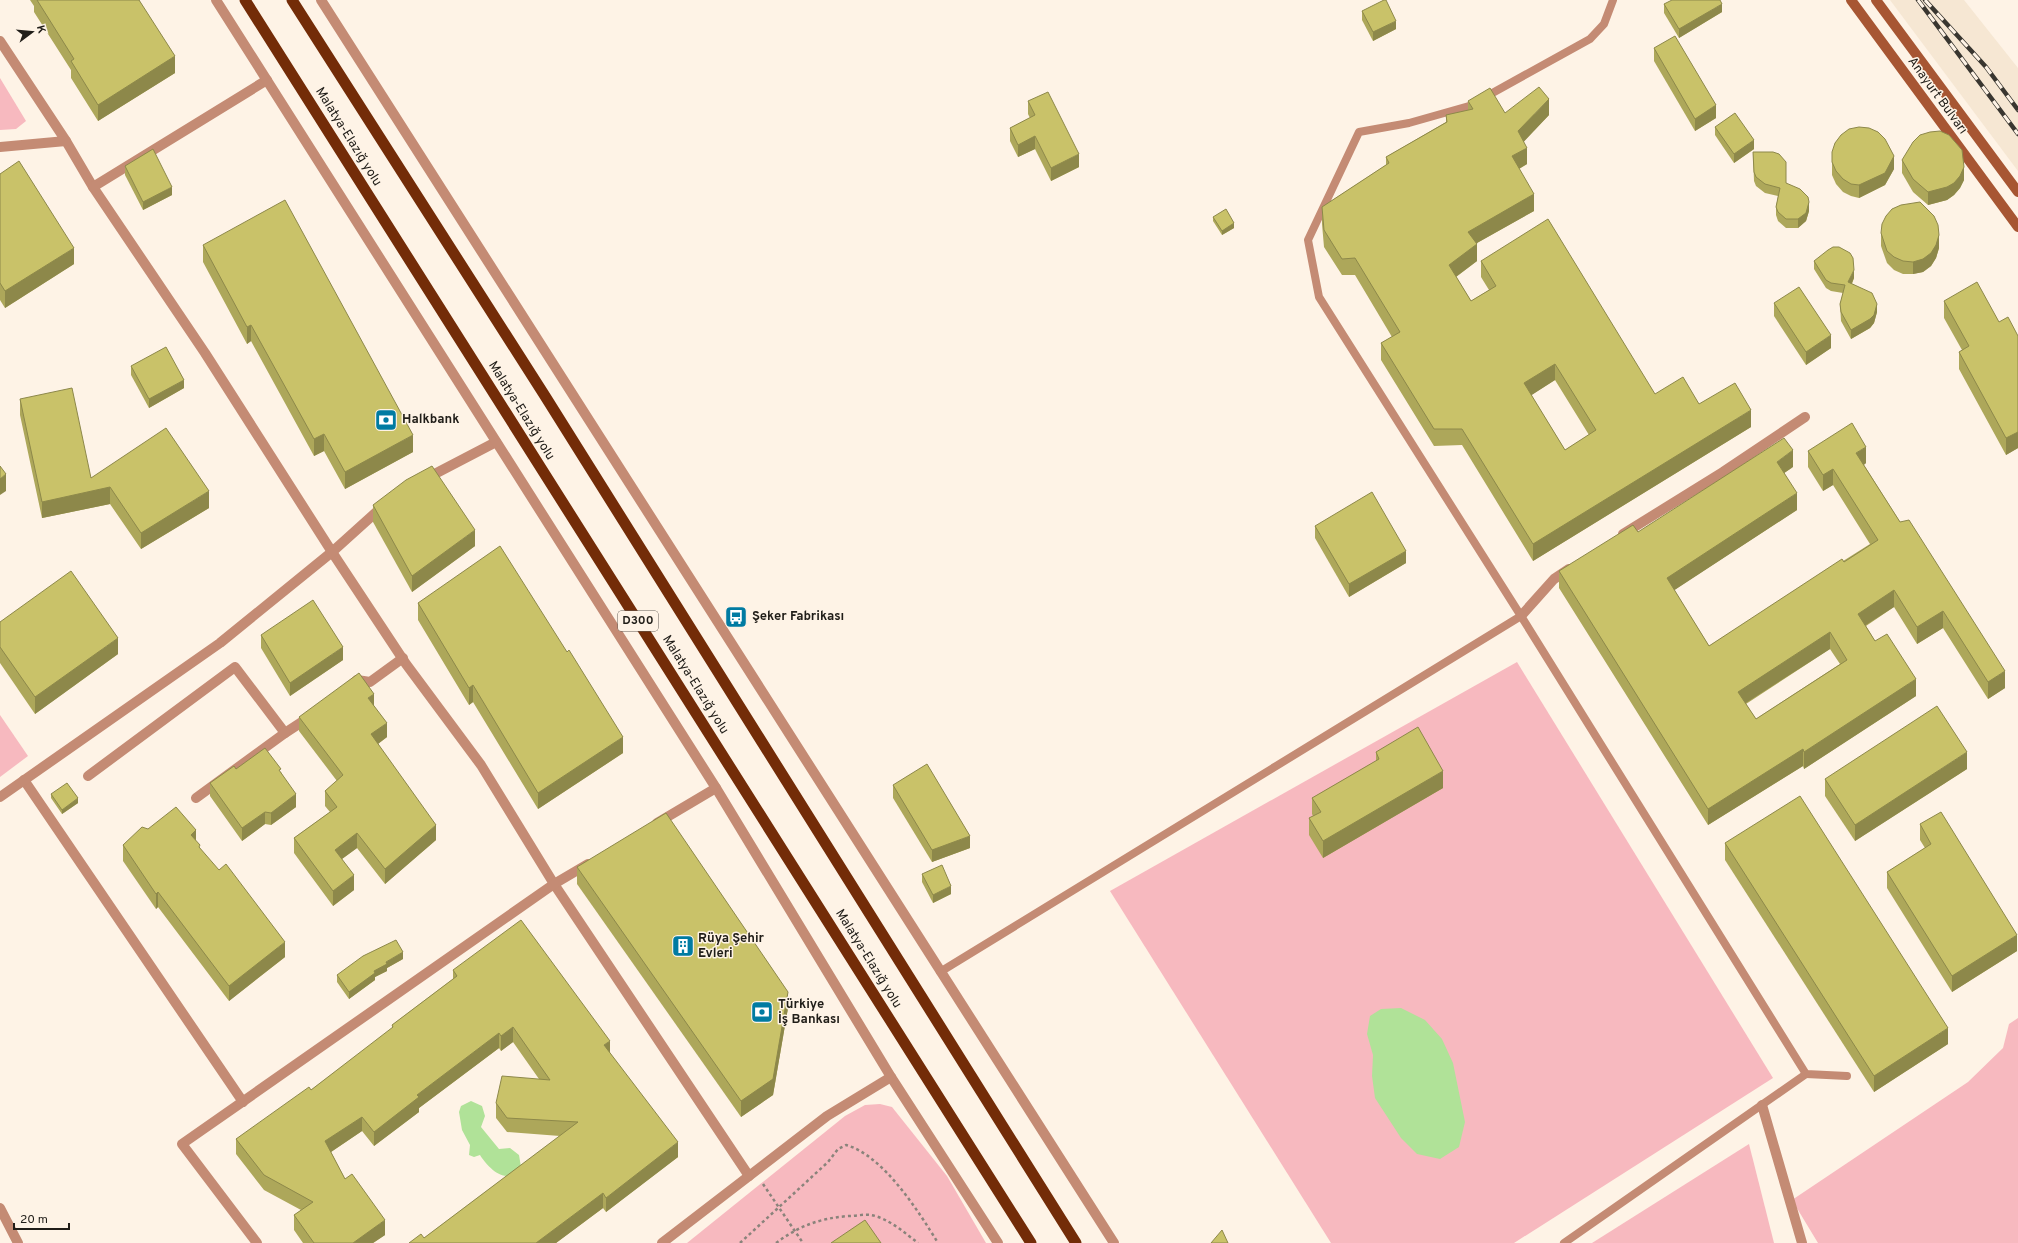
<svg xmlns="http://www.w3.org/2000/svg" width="2018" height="1243" font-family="Overpass,sans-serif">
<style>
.built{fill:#f6e7d3}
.green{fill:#f7b9bf}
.water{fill:#b0e298}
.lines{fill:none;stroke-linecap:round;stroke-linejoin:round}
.path{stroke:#8a837b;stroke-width:2.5;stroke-dasharray:3 3;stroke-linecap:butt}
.service{stroke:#c48b74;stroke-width:8}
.minor{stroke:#c48b74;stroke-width:10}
.tertiary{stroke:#c48b74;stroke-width:10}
.secondary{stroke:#a75633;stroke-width:10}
.trunk{stroke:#732c08;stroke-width:11}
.rail-casing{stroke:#393630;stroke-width:4.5}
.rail{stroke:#fef3e6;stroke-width:3;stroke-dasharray:9;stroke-linecap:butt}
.wall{fill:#ada75a;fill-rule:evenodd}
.shaded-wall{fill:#8d884a}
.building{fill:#c9c269;stroke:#8d884a;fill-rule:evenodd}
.labels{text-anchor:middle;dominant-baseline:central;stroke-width:3;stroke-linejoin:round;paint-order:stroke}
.shield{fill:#fef3e6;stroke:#635d56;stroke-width:1}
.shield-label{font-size:12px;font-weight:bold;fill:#201d18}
.street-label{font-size:13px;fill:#201d18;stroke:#fef3e6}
.poi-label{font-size:13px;font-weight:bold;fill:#201d18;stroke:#fef3e6;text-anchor:start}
</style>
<rect width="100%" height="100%" fill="#fef3e6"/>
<path class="built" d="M1890,0H1964L2018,68V171Z"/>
<g class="green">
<path d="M0,78L26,121L16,129L0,130Z"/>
<path d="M1517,662L1773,1078L1514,1243H1331L1110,891Z"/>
<path d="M0,715L28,756L0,777Z"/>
<path d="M2018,1018V1243H1818L1792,1200L1968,1082L2003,1048L2009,1024Z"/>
<path d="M880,1104L892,1107L947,1176L986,1243H687L845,1116L865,1105Z"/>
<path d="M1749,1144L1774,1243H1592Z"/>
</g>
<g class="water">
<path d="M1401,1008L1425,1020L1442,1039L1453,1063L1465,1122L1459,1147L1440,1159L1417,1154L1401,1138L1375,1098L1372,1076L1373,1055L1367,1034L1370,1016L1381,1009Z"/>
<path d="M471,1101L482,1106L485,1116L481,1127L499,1149L510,1148L519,1155L521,1167C518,1169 514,1174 511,1175C499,1180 485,1163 480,1155L474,1157L469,1155L470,1145L462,1130L459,1112L461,1106Z"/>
</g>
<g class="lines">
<g class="path">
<path d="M763,1184L803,1243"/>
<path d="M740,1243L828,1162L838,1149L846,1145C883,1155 919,1212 938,1243"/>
<path d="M776,1243C799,1226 820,1218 849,1216C856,1216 864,1214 871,1215C888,1218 905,1233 918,1243"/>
</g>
<g class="service">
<path d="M1613,0L1604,24L1590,39L1469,106L1409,123L1359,132L1308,240L1319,297L1521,616L1806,1074L1847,1076"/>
<path d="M940,972L1521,616"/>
<path d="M1564,1243L1806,1074"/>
</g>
<g class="minor">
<path d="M0,41L66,141L93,187L205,353L332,552L406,664L481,765L554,884L749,1176"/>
<path d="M0,147L66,141"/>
<path d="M93,187L267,80"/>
<path d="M425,479L496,442"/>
<path d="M1623,534L1723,472L1805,417"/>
<path d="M1521,616L1554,579L1569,569"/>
<path d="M354,683L357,680L370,682L403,658"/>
<path d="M88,776L235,667L285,733L311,716"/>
<path d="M24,780L243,1102"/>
<path d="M0,797L220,643L332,552L383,506"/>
<path d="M196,798L285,733"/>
<path d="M657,823L716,788"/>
<path d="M1762,1105L1802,1243"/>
<path d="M0,1208L18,1243"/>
<path d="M257,1243L182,1144L554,884L588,864"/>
</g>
<g class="tertiary">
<path d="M216,0L716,788L891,1077L998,1243"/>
<path d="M321,0L1114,1243"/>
<path d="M662,1243L827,1116L891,1077"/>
</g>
<g class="secondary">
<path d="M1851,0L2018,227"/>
<path d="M1876,0L2018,192"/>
</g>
<g class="trunk">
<path d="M245,0L1031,1243"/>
<path d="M292,0L545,396L1076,1243"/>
</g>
<g class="rail-casing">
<g id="rail">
<path d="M1918,0L2018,134"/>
<path d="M1925,0L1986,67L2018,110"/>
</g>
</g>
<use href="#rail" class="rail"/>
</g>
<g class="wall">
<path d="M30,0H139L175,73L98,121L71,78V70L34,12V6Z"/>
<path d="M1664,4L1722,12L1679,38L1664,13Z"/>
<path d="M1362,11L1396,29L1373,41L1362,20Z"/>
<path d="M1654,48L1716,118L1695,131L1654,61Z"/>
<path d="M1028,101L1079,167L1051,181L1035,149L1018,157L1010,141V128L1030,118L1028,114Z"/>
<path d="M1468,101L1505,113L1549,115L1523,142L1527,164L1519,169L1534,211L1477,243V261L1456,277L1471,301L1489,290L1481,277V261L1655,394L1699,404L1751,427L1533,561L1462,445L1434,446L1381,360V343L1392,337L1355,275H1342L1324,247L1322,224V207L1386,165V157L1446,122V115L1468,110ZM1555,380L1589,435L1565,450L1531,395Z"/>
<path d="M1715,127L1754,149L1734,163L1715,135Z"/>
<path d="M1753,152L1786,183L1809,211L1806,221L1798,228H1786L1778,221L1776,215V207L1778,196L1765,193L1756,186L1754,181Z"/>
<path d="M1832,152L1894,169L1885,185L1859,198L1851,196L1843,192L1836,184L1832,175Z"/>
<path d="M1902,160L1964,180L1960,188L1954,195L1947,200L1928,205L1913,192L1902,173Z"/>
<path d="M125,166L172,195L143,210L125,175Z"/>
<path d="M0,174L74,264L5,308L0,300Z"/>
<path d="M1213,217L1234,228L1222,235L1213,221Z"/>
<path d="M1881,233L1939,248L1936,258L1931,266L1923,272L1913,274H1903L1894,270L1887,263L1881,246Z"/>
<path d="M203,245L413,452L345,489L324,451L314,456L251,341L247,344L203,262Z"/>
<path d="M1814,261L1854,278L1852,284L1877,312L1874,323L1870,328L1851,339L1841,321L1840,304L1843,293L1831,291L1826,288L1814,269Z"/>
<path d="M1944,301L1999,322L2018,336V448L2006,455L1959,369V352L1962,350L1944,318Z"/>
<path d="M1774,303L1831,348L1806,365L1774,316Z"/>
<path d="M131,366L184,388L149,408L131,375Z"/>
<path d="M20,399L91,478L209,508L141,549L110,504L42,518L20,415Z"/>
<path d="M1808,451L1866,463L1864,465L2005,688L1988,699L1943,628L1917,644L1894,607L1866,626L1875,641L1916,696L1804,769L1803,766L1708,825L1559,588V571L1793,467L1784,473L1797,510L1674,590L1709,646L1870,544L1833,485L1823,491L1808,467ZM1830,649L1840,664L1756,719L1746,704Z"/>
<path d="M373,505L475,546L412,592L373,522Z"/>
<path d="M1315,526L1406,563L1349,597L1315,538Z"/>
<path d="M418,603L567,652L623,753L538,809L473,702L469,705L418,620Z"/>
<path d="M0,622L118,654L35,714L0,663Z"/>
<path d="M261,635L343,660L290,696L261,648Z"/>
<path d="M374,706L387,737L378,744L436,840L385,884L357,848L342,859L354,890L333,906L294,853V838L330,812L325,806V791L337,781L299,731V717Z"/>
<path d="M1376,752L1443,788L1323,858L1309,835V818L1313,816L1312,814V798L1376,761Z"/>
<path d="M236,769L281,772L296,807L271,825L265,824L242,841L210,796V783Z"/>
<path d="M1967,769L1855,841L1825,796V779Z"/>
<path d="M893,785L970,848L932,862L893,798Z"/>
<path d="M51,794L78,803L62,814L51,798Z"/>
<path d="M1920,824L2017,951L1952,992L1887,888V872L1925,848L1920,840Z"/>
<path d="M148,829L196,841L200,849L285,957L229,1001L158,907L156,909L123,861V845Z"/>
<path d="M1725,843L1948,1044L1874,1092L1725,860Z"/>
<path d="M577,867L788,1008L773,1095L741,1117L577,884Z"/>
<path d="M922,874L951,894L933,903L922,882Z"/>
<path d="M403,959L387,968V971L375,977V980L349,999L337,982V975Z"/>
<path d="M453,970L610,1053L678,1157L606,1212L603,1208L556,1243H409L424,1238L560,1136L507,1132L496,1118V1103L539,1079L513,1042L501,1051L499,1048L419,1108V1112L374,1146L362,1131L331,1152L345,1179L385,1235L373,1243H303L294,1230V1215L301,1210L264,1190L236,1154V1139L311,1090L392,1029V1025L453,979Z"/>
</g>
<g class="shaded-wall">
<path d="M1722,4V12L1679,38V29Z"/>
<path d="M1396,21V29L1373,41V32Z"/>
<path d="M175,56V73L98,121V105Z"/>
<path d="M1549,99V115L1518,148V131Z"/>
<path d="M1716,105V118L1695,131V119Z"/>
<path d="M1035,136V149L1018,157V145Z"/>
<path d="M1754,140V149L1734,163V154Z"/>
<path d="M1527,148V164L1512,173V156Z"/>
<path d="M1079,154V167L1051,181V168Z"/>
<path d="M1894,156V169L1885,185L1859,198V185Z"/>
<path d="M1964,167V180L1960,188L1954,195L1947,200L1928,205V192Z"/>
<path d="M172,187V195L143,210V202Z"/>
<path d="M1534,194V211L1468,248V232Z"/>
<path d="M1809,202V211L1806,221L1798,228V219Z"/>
<path d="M1234,223V228L1222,235V231Z"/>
<path d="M1939,235V248L1936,258L1931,266L1923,272L1913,274V262Z"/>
<path d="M1477,244V261L1449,282V265Z"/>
<path d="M74,248V264L5,308V291Z"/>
<path d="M1854,270V278L1848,291V282Z"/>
<path d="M1877,304V312L1874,323L1870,328L1851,339V330Z"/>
<path d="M251,325V341L247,344V327Z"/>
<path d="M1831,335V348L1806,365V352Z"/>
<path d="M1555,364V380L1524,400V383Z"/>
<path d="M184,380V388L149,408V399Z"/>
<path d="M1751,410V427L1533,561V544Z"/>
<path d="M2018,432V448L2006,455V438Z"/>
<path d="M324,434V451L314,456V439Z"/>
<path d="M413,435V452L345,489V472Z"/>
<path d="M1866,447V463L1856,470V453Z"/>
<path d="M1793,450V467L1777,478V462Z"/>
<path d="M1833,469V485L1823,491V475Z"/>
<path d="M6,474V491L0,495V479Z"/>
<path d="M110,487V504L42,518V502Z"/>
<path d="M209,491V508L141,549V533Z"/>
<path d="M1797,493V510L1667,595V578Z"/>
<path d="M475,530V546L412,592V576Z"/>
<path d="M1406,551V563L1349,597V584Z"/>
<path d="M1894,590V607L1858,630V614Z"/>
<path d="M1943,611V628L1917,644V627Z"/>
<path d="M1830,632V649L1738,708V692Z"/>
<path d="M118,638V654L35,714V697Z"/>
<path d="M343,647V660L290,696V683Z"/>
<path d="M2005,671V688L1988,699V682Z"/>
<path d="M1916,679V696L1804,769V752Z"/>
<path d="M473,685V702L469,705V688Z"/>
<path d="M374,694V708L368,698Z"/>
<path d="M387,723V737L371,749V734Z"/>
<path d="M623,737V753L538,809V793Z"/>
<path d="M1803,749V766L1708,825V809Z"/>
<path d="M1967,752V769L1855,841V825Z"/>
<path d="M1443,771V788L1323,858V841Z"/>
<path d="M296,794V807L271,825V813Z"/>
<path d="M78,798V803L62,814V810Z"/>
<path d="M265,812V824L242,841V828Z"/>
<path d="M436,825V840L385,884V869Z"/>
<path d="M196,830V845L191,835Z"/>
<path d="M357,833V848L335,864V850Z"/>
<path d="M970,836V848L932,862V850Z"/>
<path d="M354,875V890L333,906V891Z"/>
<path d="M951,886V894L933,903V895Z"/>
<path d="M158,892V907L156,909V894Z"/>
<path d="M2017,935V951L1952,992V976Z"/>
<path d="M285,942V957L229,1001V986Z"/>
<path d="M403,952V959L387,968V971L375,977V980L349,999V992L374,971L386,962Z"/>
<path d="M788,992V1008L773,1095L741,1117V1101Z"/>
<path d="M513,1027V1042L501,1051V1036Z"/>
<path d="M1948,1028V1044L1874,1092V1076Z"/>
<path d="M499,1033V1048L419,1108V1112L374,1146V1132L417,1095Z"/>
<path d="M610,1041V1056L604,1045Z"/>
<path d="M362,1117V1131L325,1156V1141Z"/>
<path d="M678,1142V1157L606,1212V1198Z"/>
<path d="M603,1193V1208L556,1243H536Z"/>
<path d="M385,1220V1235L373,1243H353Z"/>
</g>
<g class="building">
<path d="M37,0H139L175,56L98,105L71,61L74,59Z"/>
<path d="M1384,0H1386L1396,21L1373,32L1362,11Z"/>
<path d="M1672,0H1720L1722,4L1679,29L1664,4Z"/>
<path d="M1675,36L1716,105L1695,119L1654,48Z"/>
<path d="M1539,87L1549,99L1518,131L1527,148L1512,156L1534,194L1468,232L1477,244L1449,265L1471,301L1496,286L1481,261L1548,219L1655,394L1683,377L1699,404L1735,383L1751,410L1533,544L1462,429H1434L1381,343L1400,332L1355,258L1342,259L1324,230L1322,207L1389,163L1386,157L1447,122L1446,115L1473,109L1468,101L1490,88L1505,113ZM1555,364L1596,430L1565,450L1524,383Z"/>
<path d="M1048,92L1079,154L1051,168L1035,136L1018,145L1010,128L1035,115L1028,101Z"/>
<path d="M1735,113L1754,140L1734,154L1715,127Z"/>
<path d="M1859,127L1869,128L1878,132L1885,139L1894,156L1885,173L1859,185L1851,184L1843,179L1836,171L1832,162V152L1835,143L1841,135L1849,129Z"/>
<path d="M1940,131L1949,135L1962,150L1964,167L1960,176L1954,183L1947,187L1928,192L1913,179L1902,160L1913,142L1920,135L1930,132Z"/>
<path d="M153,149L172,187L143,202L125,166Z"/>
<path d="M1753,152H1773L1779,154L1786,162V183L1800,189L1808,197L1809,202L1806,213L1798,219H1786L1778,212L1776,207L1780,188L1765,184L1756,177L1754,172Z"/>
<path d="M19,161L74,248L5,291L0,283V174Z"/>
<path d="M285,200L413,435L345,472L324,434L314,439L251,325L247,327L203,245Z"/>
<path d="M1920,202L1934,216L1938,225L1939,235L1936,245L1931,253L1923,259L1913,262L1903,261L1894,257L1887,251L1881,233L1882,224L1886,216L1892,209L1901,205Z"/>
<path d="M1226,209L1234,223L1222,231L1213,217Z"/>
<path d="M1833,247H1839L1850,253L1853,258L1854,270L1848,282L1872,293L1877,304L1874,315L1870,319L1851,330L1841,312L1840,304L1845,285L1831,283L1826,280L1814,261L1828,250Z"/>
<path d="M1977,282L1999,322L2008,317L2018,336V432L2006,438L1959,352L1969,346L1944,301Z"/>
<path d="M1799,287L1831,335L1806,352L1774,303Z"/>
<path d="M166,347L184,380L149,399L131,366Z"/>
<path d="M72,388L91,478L166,428L209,491L141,533L110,487L42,502L20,399Z"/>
<path d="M1852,423L1866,447L1856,453L1900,522L1909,520L2005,671L1988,682L1943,611L1917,627L1894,590L1858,614L1875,641L1887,634L1916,679L1804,752L1803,749L1708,809L1559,571L1633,525L1638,532L1784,438L1793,450L1777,462L1797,493L1667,578L1709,646L1842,559L1844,562L1878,540L1833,469L1823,475L1808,451ZM1830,632L1847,660L1756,719L1738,692Z"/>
<path d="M0,466L6,474L0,479Z"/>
<path d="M432,466L475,530L412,576L373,505L406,480Z"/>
<path d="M1372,492L1406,551L1349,584L1315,526Z"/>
<path d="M500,546L567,652L569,650L623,737L538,793L473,685L469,688L418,603Z"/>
<path d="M71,571L118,638L35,697L0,647V622Z"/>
<path d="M313,600L343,647L290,683L261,635Z"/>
<path d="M359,673L374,694L368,698L387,723L371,734L436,825L385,869L357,833L335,850L354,875L333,891L294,838L337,807L325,791L343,775L299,717Z"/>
<path d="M1937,706L1967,752L1855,825L1825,779Z"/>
<path d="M1418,727L1443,771L1323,841L1309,818L1321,812L1312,798L1379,759L1376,752Z"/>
<path d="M265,748L281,769L279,770L296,794L271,813L265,812L242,828L210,783L234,766L236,769Z"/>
<path d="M927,764L970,836L932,850L893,785Z"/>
<path d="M67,783L78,798L62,810L51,794Z"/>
<path d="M1800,796L1948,1028L1874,1076L1725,843Z"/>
<path d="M176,807L196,830L191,835L200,845L199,847L219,870L226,864L285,942L229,986L158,892L156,894L123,845L142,827L148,829Z"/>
<path d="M1941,812L2017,935L1952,976L1887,872L1931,844L1920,824Z"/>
<path d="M666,813L788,992L773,1079L741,1101L577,867Z"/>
<path d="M942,865L951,886L933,895L922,874Z"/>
<path d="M521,920L610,1041L604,1045L678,1142L606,1198L603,1193L536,1243H409L421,1234L424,1238L578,1122L507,1118L496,1103L502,1076L550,1080L513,1027L501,1036L499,1033L417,1095L419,1097L374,1132L362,1117L325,1141L345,1179L352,1174L385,1220L353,1243H314L294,1215L313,1202L264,1175L236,1139L309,1087L311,1090L393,1027L392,1025L457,976L453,970Z"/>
<path d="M396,940L403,952L386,962L387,964L374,971L375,973L349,992L337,975L363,956Z"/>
<path d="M865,1220L881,1243H831Z"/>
<path d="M1222,1230L1228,1243H1211Z"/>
</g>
<defs>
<g id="bank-square" transform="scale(1.15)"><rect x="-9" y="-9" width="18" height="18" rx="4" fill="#007ba2" stroke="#fef3e6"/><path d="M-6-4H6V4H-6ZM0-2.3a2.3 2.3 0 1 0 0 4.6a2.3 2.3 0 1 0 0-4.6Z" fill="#fff"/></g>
<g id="bus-square" transform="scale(1.15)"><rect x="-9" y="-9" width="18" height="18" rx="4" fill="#007ba2" stroke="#fef3e6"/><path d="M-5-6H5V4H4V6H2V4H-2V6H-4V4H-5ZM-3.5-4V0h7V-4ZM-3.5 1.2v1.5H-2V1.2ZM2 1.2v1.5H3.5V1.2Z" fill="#fff"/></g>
<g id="building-square" transform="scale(1.15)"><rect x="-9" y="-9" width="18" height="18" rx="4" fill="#007ba2" stroke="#fef3e6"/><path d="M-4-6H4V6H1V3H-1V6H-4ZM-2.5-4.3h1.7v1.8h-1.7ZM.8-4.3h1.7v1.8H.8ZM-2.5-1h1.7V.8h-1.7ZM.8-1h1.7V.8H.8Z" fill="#fff"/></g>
</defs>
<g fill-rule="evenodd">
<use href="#bank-square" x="386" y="420"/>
<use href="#bus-square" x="736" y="617"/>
<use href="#building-square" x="683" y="946"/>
<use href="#bank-square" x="762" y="1012"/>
</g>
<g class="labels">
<rect class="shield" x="618" y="611" width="40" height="20" rx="3"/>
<g class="shield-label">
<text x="638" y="621">D300</text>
</g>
<g class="street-label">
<text transform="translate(1937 96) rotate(54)">Anayurt Bulvarı</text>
<text transform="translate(348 137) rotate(58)">Malatya-Elazığ yolu</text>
<text transform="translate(521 411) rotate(58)">Malatya-Elazığ yolu</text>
<text transform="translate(695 685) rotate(58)">Malatya-Elazığ yolu</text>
<text transform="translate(868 959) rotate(58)">Malatya-Elazığ yolu</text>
</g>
<g class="poi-label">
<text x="402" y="420">Halkbank</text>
<text x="752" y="617">Şeker Fabrikası</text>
<text x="698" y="939">Rüya Şehir<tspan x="698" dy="15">Evleri</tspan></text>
<text x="778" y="1005">Türkiye<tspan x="778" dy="15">İş Bankası</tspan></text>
</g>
</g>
<g transform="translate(32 32) rotate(74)" stroke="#fef3e6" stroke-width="3" paint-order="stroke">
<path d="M0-3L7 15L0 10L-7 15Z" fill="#201d18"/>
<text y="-6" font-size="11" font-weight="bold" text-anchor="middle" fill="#201d18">K</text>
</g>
<path d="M14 1223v6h55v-6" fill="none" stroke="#201d18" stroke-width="2"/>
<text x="20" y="1223" font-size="12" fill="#201d18" stroke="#fef3e6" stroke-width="3" paint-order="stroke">20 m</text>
</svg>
